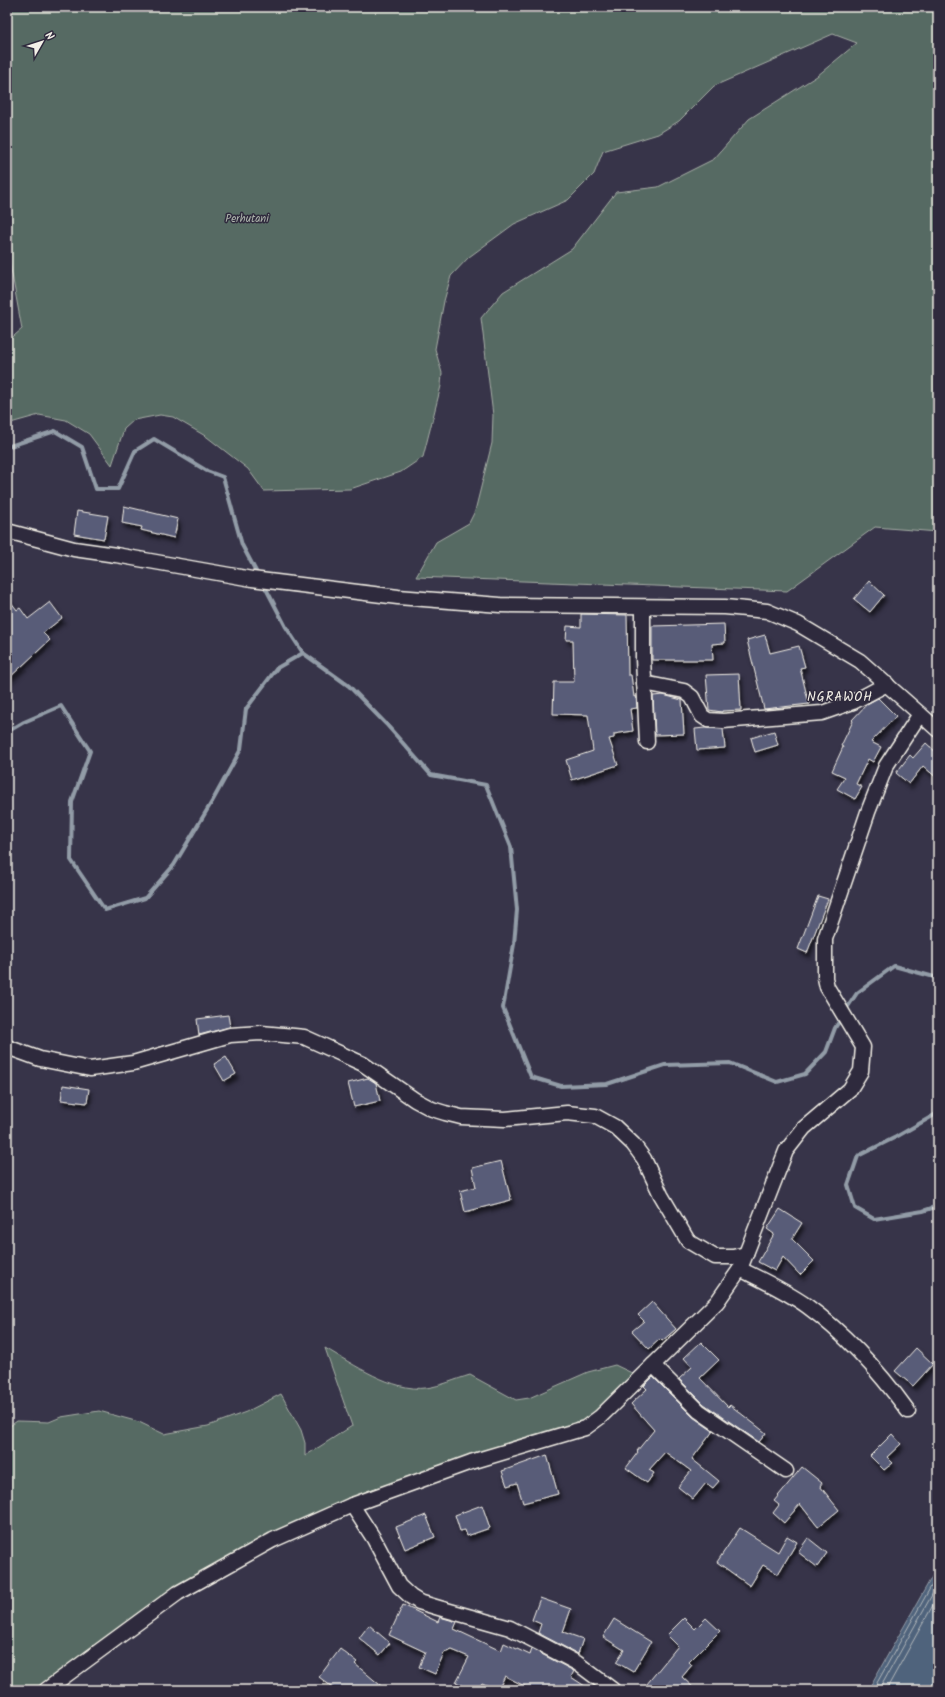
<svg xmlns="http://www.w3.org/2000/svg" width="945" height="1697" font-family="Kalam,sans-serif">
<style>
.green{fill:#576a63;stroke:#a6aea6}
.water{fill:#50637b;stroke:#929ca7}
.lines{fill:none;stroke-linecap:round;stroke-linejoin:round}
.shore{stroke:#b2b8bc;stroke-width:1}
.stream{stroke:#929ca7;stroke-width:4}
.building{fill:#595b78;stroke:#f4f1e8;filter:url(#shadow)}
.minor-casing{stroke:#f4f1e8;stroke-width:17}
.minor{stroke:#2f2a3d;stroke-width:14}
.labels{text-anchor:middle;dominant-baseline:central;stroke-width:3;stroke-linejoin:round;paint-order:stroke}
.park-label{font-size:11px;fill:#adb4ac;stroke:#2f2a3d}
.quarter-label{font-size:13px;letter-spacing:1px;fill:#f4f1e8;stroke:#2f2a3d}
</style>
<defs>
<filter id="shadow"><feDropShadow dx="2.5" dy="4.5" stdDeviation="2" flood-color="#0009"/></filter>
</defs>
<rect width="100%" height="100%" fill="#373449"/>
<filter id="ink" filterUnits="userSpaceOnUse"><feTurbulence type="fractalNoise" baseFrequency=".025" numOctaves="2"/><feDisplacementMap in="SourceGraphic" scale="8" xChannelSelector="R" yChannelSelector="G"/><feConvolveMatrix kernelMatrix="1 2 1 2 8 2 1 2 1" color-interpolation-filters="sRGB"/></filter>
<g filter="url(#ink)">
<g class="green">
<path d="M7,7H938V532L875,527L787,591L416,577L436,542L469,523L475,511L492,443L493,415L481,318L503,292L572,249L616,192L658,187L714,159L749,119L817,76L857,43L833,34L714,86L679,121L658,134L603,151L594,174L568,200L514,224L469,257L451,276L444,301L435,349L442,373L441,386L423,457L401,472L350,489L264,491L248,469L207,437L173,417L160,415L134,420L124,429L112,465L89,434L66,420L39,415L7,424V342L22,329L7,247Z"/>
<path d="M325,1348C353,1364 393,1392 426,1388C441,1386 456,1379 470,1375L516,1400L529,1398L588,1372L615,1365L634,1374L596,1412L582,1422L469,1456L174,1588L36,1690H7V1428L17,1421L49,1422L61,1417L99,1411L139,1422L164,1434L208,1426L246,1412L281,1394L301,1430L305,1443V1456L352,1426Z"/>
</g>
<path class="water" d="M938,1566V1690H868Z"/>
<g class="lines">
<g class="shore">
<path d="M873,1690L938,1574"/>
<path d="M879,1690L938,1584"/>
<path d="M886,1690L938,1596"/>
</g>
<g class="stream">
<path d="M7,447L55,431L82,447L96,489H118L135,451L154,439L207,471L223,477L242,545L259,577"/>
<path d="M263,583L286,627L303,653L349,686L386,724L431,775L486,785L511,847L517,910L514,944L503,1008L531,1077L561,1086L607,1084L665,1065L730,1063L777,1082L805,1074L826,1052L835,1028L842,1017"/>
<path d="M7,732L24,722L61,706L90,751L72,802L71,860L105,910L145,898L174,865L213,800L241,749L246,709L277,668L303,653"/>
<path d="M845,1011L857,993L894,966L938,978"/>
<path d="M938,1113L896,1137L858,1156L848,1185L855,1208L874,1219L923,1211L938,1206"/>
</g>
</g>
<g class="building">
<path d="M124,506L178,519L174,538L141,530L142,527L122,523Z"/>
<path d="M77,511L108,516L104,539L74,534Z"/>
<path d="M869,581L884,595L870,612L854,599Z"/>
<path d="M7,597L17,610L20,608L28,619L50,602L62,618L43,633L50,640L7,680Z"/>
<path d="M581,614L627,615L628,675H631L634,697L636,696L637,708L630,709L633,731L614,734V738L609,739L618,765L572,780L566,760L593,751L588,715L553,714L554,682H574L573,640H566L567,626L581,627Z"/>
<path d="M724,624L725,643L712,644L713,660H652V626Z"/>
<path d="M765,635L770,653L799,646L805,667L800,668L809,704L764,709L747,640Z"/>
<path d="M739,674L741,710L722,711V712L709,710L706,675Z"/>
<path d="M663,695L682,700L684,734L655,735L653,696Z"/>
<path d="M878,698L896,716L871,742L881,747L873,762L868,759L856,784L862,787L855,799L837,789L845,777L832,771L843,747L841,746L853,721L852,720L867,704Z"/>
<path d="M705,728L723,729L725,748L697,750L695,729Z"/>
<path d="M774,731L778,745L755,752L751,738Z"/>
<path d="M926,743L938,754V779L923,766L909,784L896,773L910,755L913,758Z"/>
<path d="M818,896L828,899L807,953L798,949Z"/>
<path d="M228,1015L230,1027L199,1035L197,1019Z"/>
<path d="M226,1057L236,1074L224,1081L214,1064Z"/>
<path d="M368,1078L376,1083L380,1101L354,1107L348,1083Z"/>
<path d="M63,1085L89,1089L87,1103L61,1100Z"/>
<path d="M501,1161L511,1200L465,1212L460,1191L476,1187L472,1168Z"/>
<path d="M780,1209L802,1223L792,1239L814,1261L800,1275L783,1257L775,1271L758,1262L774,1234L767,1229Z"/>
<path d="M652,1302L676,1329L662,1341L660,1339L649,1349L632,1331L644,1321L638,1315Z"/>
<path d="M701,1342L719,1360L700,1378L728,1407L730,1405L766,1433L759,1442L704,1404L679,1379L692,1367L684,1358Z"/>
<path d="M916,1348L933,1364L913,1386L895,1371Z"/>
<path d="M653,1377L693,1417L713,1431L692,1459L719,1481L713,1488L706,1483L693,1499L678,1487L691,1471L665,1452L649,1470L654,1473L647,1483L626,1468L638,1452L637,1451L654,1430L631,1404L647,1389L644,1386Z"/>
<path d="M892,1434L901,1444L887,1457L893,1463L884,1470L870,1456Z"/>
<path d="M547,1455L558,1494L523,1503L517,1483L507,1486L502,1471Z"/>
<path d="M802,1467L822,1483L820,1486L839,1510L818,1527L800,1504L784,1523L773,1513L779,1505L774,1501Z"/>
<path d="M482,1505L490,1528L467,1536L465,1530L460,1531L455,1515Z"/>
<path d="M426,1515L435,1537L405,1549L396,1527Z"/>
<path d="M740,1528L778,1552L787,1536L797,1542L778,1574L763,1565L750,1586L717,1562Z"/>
<path d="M808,1538L827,1553L817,1567L798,1552Z"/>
<path d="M540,1598L571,1609L563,1632L583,1639L578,1654L538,1633L541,1624L532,1620Z"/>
<path d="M403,1605L438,1622L440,1617L457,1622L454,1629L501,1651L504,1643L530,1655L532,1649L572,1670L574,1671L571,1677L591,1690H532L505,1676L498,1690L482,1683L478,1690H472L456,1682L469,1657L452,1650L444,1653L435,1674L419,1667L425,1652L389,1635Z"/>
<path d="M684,1618L695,1629L706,1618L720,1631L689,1662L692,1665L682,1677L696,1690H642L678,1646L667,1635Z"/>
<path d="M614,1619L651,1642L633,1672L616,1662L624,1650L603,1637Z"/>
<path d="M369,1625L390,1643L380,1655L359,1638Z"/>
<path d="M340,1649L357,1662L355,1664L386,1690H336L319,1677Z"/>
</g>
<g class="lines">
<g class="minor-casing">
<g id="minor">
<path d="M7,531L74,549L116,555L252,579L398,597L500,605L725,607L767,611L798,624L860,661L920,714"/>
<path d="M643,607V658L647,742"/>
<path d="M644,683L684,691L692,697L702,716L708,720L723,721L822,713L853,702L887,684"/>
<path d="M7,1047L40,1059L90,1069L133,1063L230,1035L261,1033L294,1036L304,1037L324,1046L363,1064L415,1100L432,1109L445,1113L461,1117L505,1119L567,1113L595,1116L615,1127L633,1144L644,1159L661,1195L688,1241L715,1257H733L746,1254"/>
<path d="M740,1269C762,1280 786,1291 807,1306C847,1335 879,1371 908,1411"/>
<path d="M653,1365L699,1411L786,1471"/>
<path d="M352,1505L374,1539L399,1586L411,1597L419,1602L439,1608L510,1628L577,1663L613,1690"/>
<path d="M46,1690L178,1593L273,1540L352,1505L471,1462L585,1428L600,1417L717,1302L740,1269L786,1151L804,1128L850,1089L861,1071L863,1047L827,987L825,978V939L868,812L886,766L920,714L938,730"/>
</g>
</g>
<use href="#minor" class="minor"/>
</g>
</g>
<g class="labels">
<g class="park-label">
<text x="247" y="219">Perhutani</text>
</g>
<g class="quarter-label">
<text x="840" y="697">NGRAWOH</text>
</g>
</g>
<rect width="945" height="1697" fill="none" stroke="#2f2a3d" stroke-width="24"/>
<rect x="12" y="12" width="921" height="1673" fill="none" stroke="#f4f1e8" stroke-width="1.5" filter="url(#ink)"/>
<g transform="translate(42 42) rotate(51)" stroke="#2f2a3d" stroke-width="3" paint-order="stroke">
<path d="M0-3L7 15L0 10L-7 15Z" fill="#f4f1e8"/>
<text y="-6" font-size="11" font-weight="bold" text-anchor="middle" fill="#f4f1e8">N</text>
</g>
</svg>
